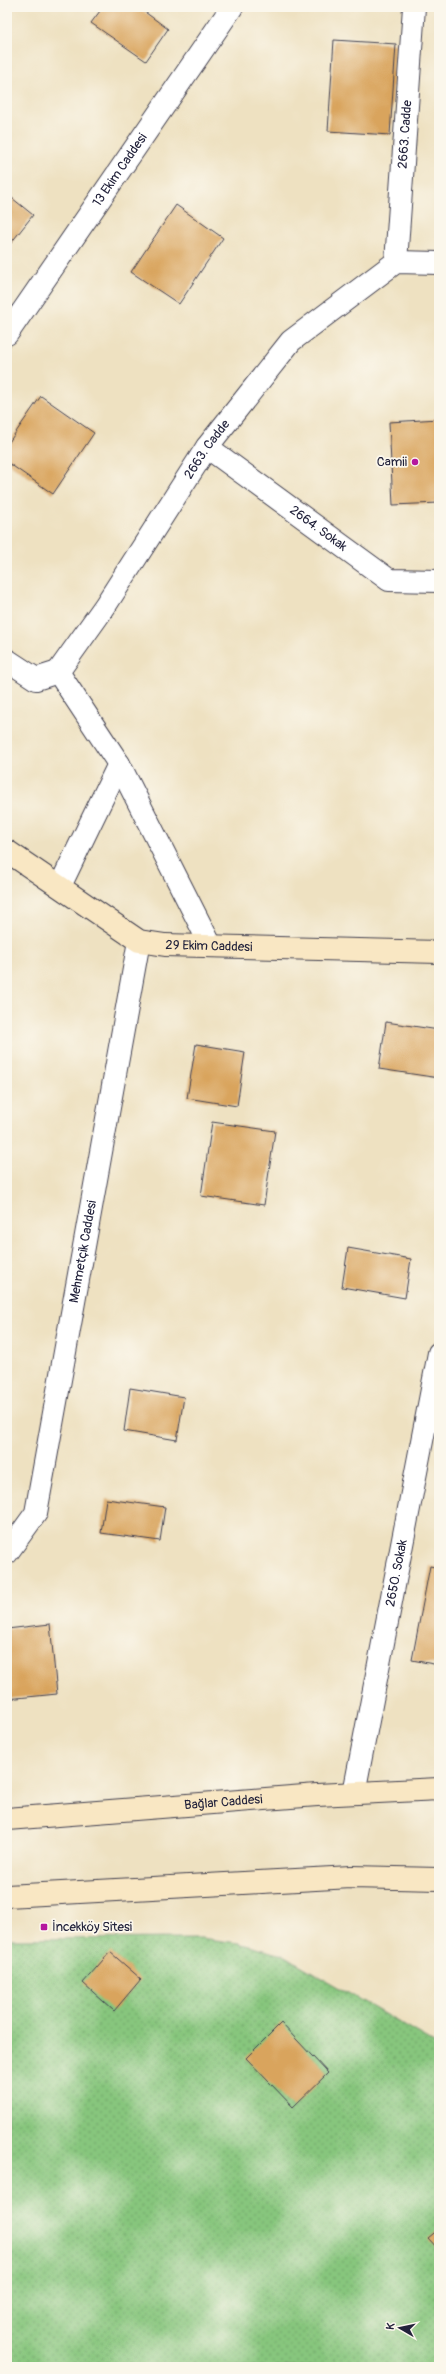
<svg xmlns="http://www.w3.org/2000/svg" width="446" height="2374" font-family="Pangolin,sans-serif">
<style>
.garden{fill:url(#garden-dots);stroke:#54745c}
.building{fill:#d9a45d}
.lines{fill:none;stroke-linecap:round;stroke-linejoin:round}
.street-casing{stroke:#413f4f;stroke-width:24}
.secondary-casing{stroke:#413f4f;stroke-width:24}
.street{stroke:#fff;stroke-width:22}
.secondary{stroke:#f9e7c3;stroke-width:22}
.poi-dot{fill:#b5179e;stroke:#fbf7ec;stroke-width:1.5}
.labels{text-anchor:middle;dominant-baseline:central;stroke-width:3.5;stroke-linejoin:round;paint-order:stroke}
.street-label{font-size:13px;fill:#22223b;stroke:#fbf7ec}
.poi-label{font-size:13px;fill:#22223b;stroke:#fbf7ec;text-anchor:end}
</style>
<defs>
<pattern id="garden-dots" width="8" height="8" patternUnits="userSpaceOnUse"><rect width="8" height="8" fill="#87c67d"/><path d="M2 2h.1M6 6h.1" fill="none" stroke="#6ea068" stroke-width="1.8" stroke-linecap="round"/></pattern>
</defs>
<rect width="100%" height="100%" fill="#fbf7ec"/>
<filter id="ink" filterUnits="userSpaceOnUse"><feTurbulence type="fractalNoise" baseFrequency=".025" numOctaves="2"/><feDisplacementMap in="SourceGraphic" scale="8" xChannelSelector="R" yChannelSelector="G"/><feConvolveMatrix kernelMatrix="1 2 1 2 8 2 1 2 1" color-interpolation-filters="sRGB"/></filter>
<filter id="wash" filterUnits="userSpaceOnUse"><feTurbulence type="fractalNoise" baseFrequency=".012" numOctaves="4" result="noise"/><feDisplacementMap in="SourceGraphic" scale="16" xChannelSelector="R" yChannelSelector="G"/><feGaussianBlur stdDeviation="0.9" result="paint"/><feColorMatrix in="noise" values="0 0 0 0 0 0 0 0 0 0 0 0 0 0 0 0 0 1.4 0 .05"/><feComposite in="paint" operator="in"/></filter>
<g filter="url(#wash)">
<rect width="100%" height="100%" fill="#eee1c1"/>
<path class="garden" d="M201,1938L238,1943L283,1955L439,2046V2367H7V1939Z"/>
<g id="blocks">
<g class="building">
<path d="M103,7H138L168,29L146,61L91,23Z"/>
<path d="M334,40L396,44L390,135L328,131Z"/>
<path d="M7,194L33,215L7,248Z"/>
<path d="M176,205L223,238L179,304L131,272Z"/>
<path d="M41,396L94,433L53,494L7,462V445Z"/>
<path d="M439,419V503L393,505L389,422Z"/>
<path d="M386,1022L439,1030V1078L379,1069Z"/>
<path d="M196,1044L245,1052L237,1106L187,1098Z"/>
<path d="M212,1122L275,1131L264,1205L201,1196Z"/>
<path d="M348,1248L411,1259L405,1298L342,1287Z"/>
<path d="M130,1388L184,1397L177,1440L124,1431Z"/>
<path d="M106,1499L165,1507L160,1541L101,1533Z"/>
<path d="M430,1566L439,1568V1665L412,1660Z"/>
<path d="M50,1624L57,1694L7,1699V1629Z"/>
<path d="M110,1952L141,1979L114,2011L83,1983Z"/>
<path d="M281,2023L328,2073L293,2107L246,2058Z"/>
<path d="M439,2229V2250L428,2238Z"/>
</g>
</g>
</g>
<g filter="url(#ink)">
<use href="#blocks" fill-opacity="0" stroke="#413f4f" stroke-width="1"/>
<g class="lines">
<g class="street-casing">
<g id="street">
<path id="s1" d="M396,262L414,7"/>
<path id="s2" d="M7,334L232,7"/>
<path id="s3" d="M207,447L389,580L439,581"/>
<path d="M7,660L36,679L58,672"/>
<path id="s4" d="M58,672L105,606L207,447L291,341L396,262L439,263"/>
<path d="M58,672L119,764L211,946"/>
<path d="M60,886L119,764"/>
<path id="s5" d="M7,1553L36,1513L139,941"/>
<path id="s6" d="M354,1793L439,1353"/>
</g>
</g>
<g class="secondary-casing">
<g id="secondary">
<path id="s7" d="M7,851L139,941L165,945L439,952"/>
<path id="s8" d="M7,1819L317,1795L439,1789"/>
<path d="M7,1896L351,1877L439,1879"/>
</g>
</g>
<use href="#street" class="street"/>
<use href="#secondary" class="secondary"/>
</g>
</g>
<g class="poi-dot">
<circle cx="415" cy="462" r="4"/>
<rect x="40" y="1923" width="8" height="8" rx="2"/>
</g>
<g class="labels">
<g class="street-label">
<text stroke="none"><textPath href="#s1" startOffset="128">2663. Cadde</textPath></text>
<text stroke="none"><textPath href="#s2" startOffset="199">13 Ekim Caddesi</textPath></text>
<text stroke="none"><textPath href="#s4" startOffset="268">2663. Cadde</textPath></text>
<text stroke="none"><textPath href="#s3" startOffset="138">2664. Sokak</textPath></text>
<text stroke="none"><textPath href="#s7" startOffset="230">29 Ekim Caddesi</textPath></text>
<text stroke="none"><textPath href="#s5" startOffset="315">Mehmetçik Caddesi</textPath></text>
<text stroke="none"><textPath href="#s6" startOffset="224">2650. Sokak</textPath></text>
<text stroke="none"><textPath href="#s8" startOffset="217">Bağlar Caddesi</textPath></text>
</g>
<g class="poi-label">
<text x="407" y="462">Camii</text>
<text x="52" y="1927" text-anchor="start">İncekköy Sitesi</text>
</g>
</g>
<rect width="446" height="2374" fill="none" stroke="#fbf7ec" stroke-width="24"/>
<g transform="translate(400 2328) rotate(279)" stroke="#fbf7ec" stroke-width="3" paint-order="stroke">
<path d="M0-3L7 15L0 10L-7 15Z" fill="#22223b"/>
<text y="-6" font-size="11" font-weight="bold" text-anchor="middle" fill="#22223b">K</text>
</g>
</svg>
